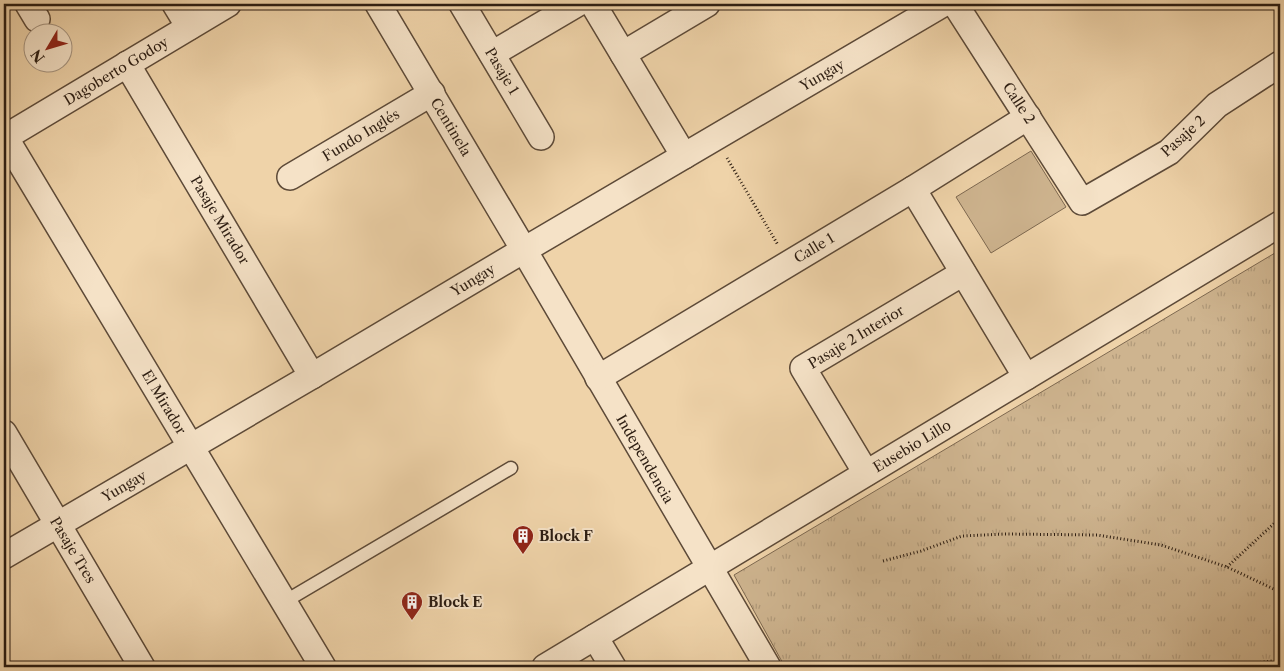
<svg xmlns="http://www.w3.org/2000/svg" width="1284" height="671" font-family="'Libre Caslon Text',serif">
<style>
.grass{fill:url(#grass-tufts);stroke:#7d6850}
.pitch{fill:#ceb48f;stroke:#7d6850}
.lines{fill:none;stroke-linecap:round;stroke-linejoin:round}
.service-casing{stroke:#5d4a38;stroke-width:15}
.minor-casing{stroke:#5d4a38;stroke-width:28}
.path{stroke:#2c1d12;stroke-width:3;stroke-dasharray:1 2.5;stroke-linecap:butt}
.service{stroke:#f5e2c7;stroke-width:12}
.minor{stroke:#f5e2c7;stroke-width:25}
.labels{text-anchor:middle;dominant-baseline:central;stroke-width:4;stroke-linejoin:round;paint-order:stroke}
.street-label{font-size:14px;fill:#2c1d12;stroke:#f5e2c7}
.poi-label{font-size:14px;font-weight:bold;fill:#2c1d12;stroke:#f5e2c7;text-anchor:start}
</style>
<defs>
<pattern id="grass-tufts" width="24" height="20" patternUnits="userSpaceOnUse" patternTransform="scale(1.25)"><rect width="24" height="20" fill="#ceb48f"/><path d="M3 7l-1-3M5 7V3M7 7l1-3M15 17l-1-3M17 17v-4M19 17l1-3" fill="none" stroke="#b19a7a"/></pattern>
</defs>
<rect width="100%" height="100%" fill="#efd3a9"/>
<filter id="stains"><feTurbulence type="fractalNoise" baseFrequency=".004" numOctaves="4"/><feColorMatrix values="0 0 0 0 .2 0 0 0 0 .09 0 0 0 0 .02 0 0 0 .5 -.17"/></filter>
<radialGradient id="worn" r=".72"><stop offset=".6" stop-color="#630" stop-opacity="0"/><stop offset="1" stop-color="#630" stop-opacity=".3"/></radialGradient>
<path class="grass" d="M1280,250V667H785L734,575Z"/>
<path class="pitch" d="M1031,151L1066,207L991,253L956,197Z"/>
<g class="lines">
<g class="service-casing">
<path id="service" d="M284,602L511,468"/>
</g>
<g class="minor-casing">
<g id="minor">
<path d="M28,4L37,19"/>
<path d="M175,4L189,27"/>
<path d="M378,4L524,250L768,667"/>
<path d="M462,4L541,137"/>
<path d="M593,4L684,156"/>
<path d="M955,4L1082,202L1169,152L1217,105L1280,64"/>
<path d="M492,54L577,4"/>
<path d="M623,54L707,4"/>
<path d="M127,64L312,376"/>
<path d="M5,137L323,667"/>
<path d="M4,138L228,4"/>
<path d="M290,177L432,93"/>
<path d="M913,189L1026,377"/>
<path d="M598,378L913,189L1028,117"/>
<path d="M4,433L142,667"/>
<path d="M866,473L803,368L963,273"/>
<path d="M4,556L312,376L524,250L943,4"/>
<path d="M595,637L613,667"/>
<path d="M545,667L1280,224"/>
</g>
</g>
<g class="path">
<path d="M727,158L778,245"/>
<path d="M883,561L921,551L962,536L1005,534L1097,535L1161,545L1227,567L1280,592"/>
<path d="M1227,567L1280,518"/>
<path d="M1222,667L1280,660"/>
</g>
<use href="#service" class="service"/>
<use href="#minor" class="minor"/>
</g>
<defs>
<g id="building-pin" transform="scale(1.125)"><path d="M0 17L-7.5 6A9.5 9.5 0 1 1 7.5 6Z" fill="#8f2418" stroke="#f5e2c7"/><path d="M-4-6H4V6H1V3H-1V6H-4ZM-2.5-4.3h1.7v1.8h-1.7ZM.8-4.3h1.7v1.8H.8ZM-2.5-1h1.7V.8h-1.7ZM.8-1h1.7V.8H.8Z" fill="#fff"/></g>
</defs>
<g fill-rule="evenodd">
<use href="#building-pin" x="523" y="536"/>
<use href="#building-pin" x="412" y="602"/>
</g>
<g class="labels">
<g class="street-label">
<text transform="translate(116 71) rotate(-31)">Dagoberto Godoy</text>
<text transform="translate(502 71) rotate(59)">Pasaje 1</text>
<text transform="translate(822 75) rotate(-30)">Yungay</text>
<text transform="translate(1019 103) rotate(57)">Calle 2</text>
<text transform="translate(451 127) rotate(59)">Centinela</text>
<text transform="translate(361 135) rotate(-31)">Fundo Inglés</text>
<text transform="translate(1183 136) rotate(-42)">Pasaje 2</text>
<text transform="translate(220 220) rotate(59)">Pasaje Mirador</text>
<text transform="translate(814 248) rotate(-31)">Calle 1</text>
<text transform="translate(473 280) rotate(-31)">Yungay</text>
<text transform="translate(856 337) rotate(-31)">Pasaje 2 Interior</text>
<text transform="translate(164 402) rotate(59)">El Mirador</text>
<text transform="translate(912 446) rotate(-31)">Eusebio Lillo</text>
<text transform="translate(645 459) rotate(60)">Independencia</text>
<text transform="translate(124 486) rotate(-30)">Yungay</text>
<text transform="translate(73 550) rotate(59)">Pasaje Tres</text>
</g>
<g class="poi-label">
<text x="539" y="536">Block F</text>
<text x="428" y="602">Block E</text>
</g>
</g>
<rect width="1284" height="671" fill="none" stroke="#efd3a9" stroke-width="20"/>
<rect x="5" y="5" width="1274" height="661" fill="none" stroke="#2c1d12" stroke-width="2.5"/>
<rect x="10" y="10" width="1264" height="651" fill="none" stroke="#2c1d12"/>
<g transform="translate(48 48) rotate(232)"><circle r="24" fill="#f5e2c7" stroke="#a5937f"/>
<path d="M0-4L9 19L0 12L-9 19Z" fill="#8f2418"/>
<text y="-8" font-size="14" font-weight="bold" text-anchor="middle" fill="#2c1d12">N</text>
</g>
<rect width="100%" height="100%" filter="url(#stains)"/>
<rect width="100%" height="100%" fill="url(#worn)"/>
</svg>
